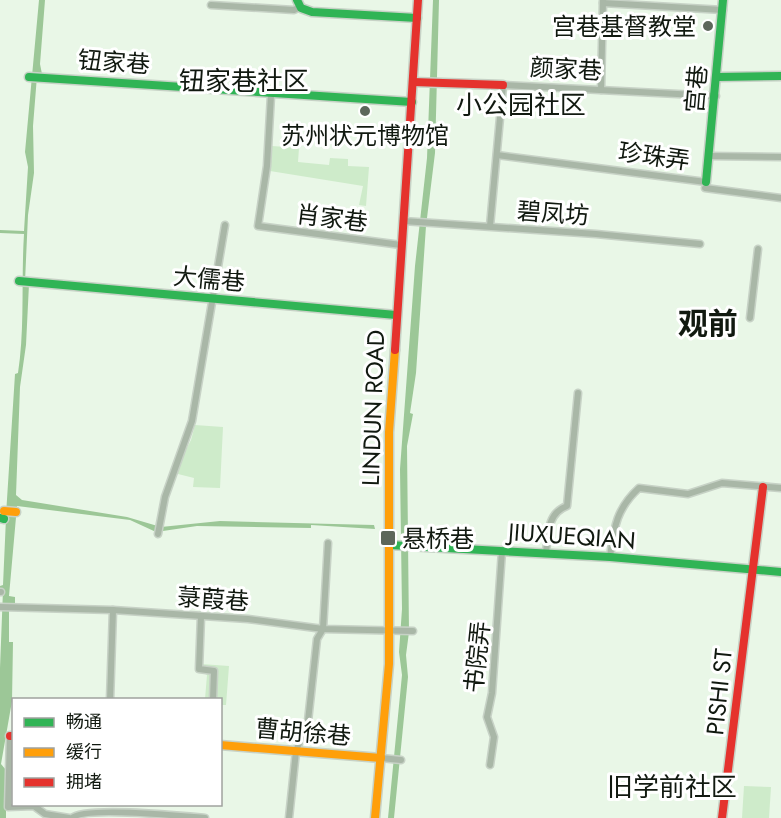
<svg xmlns="http://www.w3.org/2000/svg" width="781" height="818" font-family="Jost,'Noto Sans SC',sans-serif">
<style>
.green{fill:#ceebca}
.water{fill:#9cc797}
.lines{fill:none;stroke-linecap:round;stroke-linejoin:round}
.street-casing{stroke:#c7d2c6;stroke-width:9}
.fast-casing{stroke:#c7d2c6;stroke-width:11}
.slow-casing{stroke:#c7d2c6;stroke-width:11}
.jam-casing{stroke:#c7d2c6;stroke-width:11}
.street{stroke:#a9b7a7;stroke-width:6}
.fast{stroke:#30b455;stroke-width:8}
.slow{stroke:#ff9f0a;stroke-width:8}
.jam{stroke:#e5322d;stroke-width:8}
.poi-dot{fill:#5d675b;stroke:#fff;stroke-width:2}
.labels{text-anchor:middle;dominant-baseline:central;stroke-width:6;stroke-linejoin:round;paint-order:stroke}
.poi-label{font-size:24px;fill:#111910;stroke:#fff;text-anchor:end}
.street-label{font-size:24px;fill:#111910;stroke:#fff}
.neighbourhood-label{font-size:26px;fill:#111910;stroke:#fff}
.district-label{font-size:30px;font-weight:bold;fill:#111910;stroke:#fff}
</style>
<rect width="100%" height="100%" fill="#e9f7e7"/>
<g class="green">
<path d="M272,146L299,148L298,162L329,165L330,158L348,159V166L369,167L366,206L359,205L363,186L270,171Z"/>
<path d="M195,425L223,427L220,488L193,487L194,478L174,473L191,440Z"/>
<path d="M201,664L229,666L226,705H221L220,700L205,699L207,675L200,670Z"/>
<path d="M744,786L771,787L769,818H742Z"/>
</g>
<g class="water">
<path d="M39,0H45L40,64L42,74L37,76L33,126L34,173L28,215L25,282L29,284L26,345L20,387L16,495L22,500L127,517L161,527L220,521L374,525L375,529L311,525V528L197,526L156,532L130,520L17,506L9,596L15,597V603H9V642H13L12,701L1,764L6,770V818H0V668L3,590L0,589V586L3,585L6,518L0,516L6,515L15,374L18,373C25,328 21,281 24,234L0,233V230L24,231L28,167L25,152Z"/>
<path d="M433,0H439L435,153L426,226L416,373L410,413L413,414L407,446L409,632L406,655L408,677L394,818H388L402,675L399,652L402,609L400,469L415,266L427,158Z"/>
</g>
<g class="lines">
<g class="street-casing">
<g id="street">
<path d="M603,3L723,10"/>
<path d="M211,5L294,10L300,7"/>
<path d="M601,90L603,1"/>
<path d="M271,95L267,166L258,226L401,245"/>
<path d="M497,155L706,182"/>
<path d="M709,156L781,157"/>
<path d="M705,188L781,198"/>
<path d="M403,221L596,234L700,244"/>
<path d="M490,226L503,85L716,96"/>
<path d="M750,318L758,249"/>
<path d="M158,534L165,497L192,421L225,225"/>
<path d="M546,553C548,535 547,513 567,506L578,393"/>
<path d="M610,557C614,528 616,509 639,488L688,494L722,483L781,488"/>
<path d="M0,592H1"/>
<path d="M0,607L113,610L248,619L323,629L413,631"/>
<path d="M201,616L199,669L214,671L213,700"/>
<path d="M110,700L113,610"/>
<path d="M10,736L8,807L34,806L45,814L69,818"/>
<path d="M381,758L401,760"/>
<path d="M490,765L494,737L487,717L492,693L502,551"/>
<path d="M72,818C84,806 183,816 205,818"/>
<path d="M289,818L296,751L308,721L317,639L323,629L328,543"/>
</g>
</g>
<g class="fast-casing">
<g id="fast">
<path d="M297,0L301,8L312,12L417,18"/>
<path d="M29,77L412,102"/>
<path d="M718,77L781,76"/>
<path d="M706,182L723,0"/>
<path d="M19,281L396,315"/>
<path d="M0,518L4,519"/>
<path d="M389,545L610,557L781,572"/>
</g>
</g>
<g class="slow-casing">
<g id="slow">
<path d="M4,511L16,512"/>
<path d="M220,745L381,758"/>
<path d="M375,818L389,664V432L395,350"/>
</g>
</g>
<g class="jam-casing">
<g id="jam">
<path d="M413,82L503,85"/>
<path d="M395,350L418,0"/>
<path d="M10,736H14"/>
<path d="M722,818L763,487"/>
</g>
</g>
<use href="#street" class="street"/>
<use href="#fast" class="fast"/>
<use href="#slow" class="slow"/>
<use href="#jam" class="jam"/>
</g>
<g class="poi-dot">
<circle cx="708" cy="26" r="6"/>
<circle cx="365" cy="111" r="6"/>
<rect x="380" y="530" width="16" height="16" rx="3"/>
</g>
<g class="labels">
<g class="poi-label">
<text x="696" y="26">宫巷基督教堂</text>
<text x="365" y="135" text-anchor="middle">苏州状元博物馆</text>
<text x="402" y="538" text-anchor="start">悬桥巷</text>
</g>
<g class="street-label">
<text transform="translate(114 62) rotate(4)">钮家巷</text>
<text transform="translate(566 69) rotate(3)">颜家巷</text>
<text transform="translate(696 89) rotate(-85)">宫巷</text>
<text transform="translate(654 156) rotate(8)">珍珠弄</text>
<text transform="translate(553 213) rotate(4)">碧凤坊</text>
<text transform="translate(332 218) rotate(7)">肖家巷</text>
<text transform="translate(209 279) rotate(5)">大儒巷</text>
<text transform="translate(373 408) rotate(-88)">LINDUN ROAD</text>
<text transform="translate(572 536) rotate(4)">JIUXUEQIAN</text>
<text transform="translate(213 599) rotate(4)">菉葭巷</text>
<text transform="translate(477 657) rotate(-84)">书院弄</text>
<text transform="translate(719 692) rotate(-84)">PISHI ST</text>
<text transform="translate(303 732) rotate(5)">曹胡徐巷</text>
</g>
<g class="neighbourhood-label">
<text x="244" y="81">钮家巷社区</text>
<text x="521" y="105">小公园社区</text>
<text x="672" y="787">旧学前社区</text>
</g>
<g class="district-label">
<text x="708" y="323">观前</text>
</g>
</g>
<rect x="12" y="698" width="210" height="108" fill="#ffffff" stroke="#a0a39f" stroke-width="1.5"/>
<rect x="24" y="718" width="30" height="9" fill="#30b455" stroke="#a0a39f" stroke-width="1.5"/>
<text x="66" y="728" font-size="18" fill="#111910">畅通</text>
<rect x="24" y="748" width="30" height="9" fill="#ff9f0a" stroke="#a0a39f" stroke-width="1.5"/>
<text x="66" y="758" font-size="18" fill="#111910">缓行</text>
<rect x="24" y="778" width="30" height="9" fill="#e5322d" stroke="#a0a39f" stroke-width="1.5"/>
<text x="66" y="788" font-size="18" fill="#111910">拥堵</text>
</svg>
